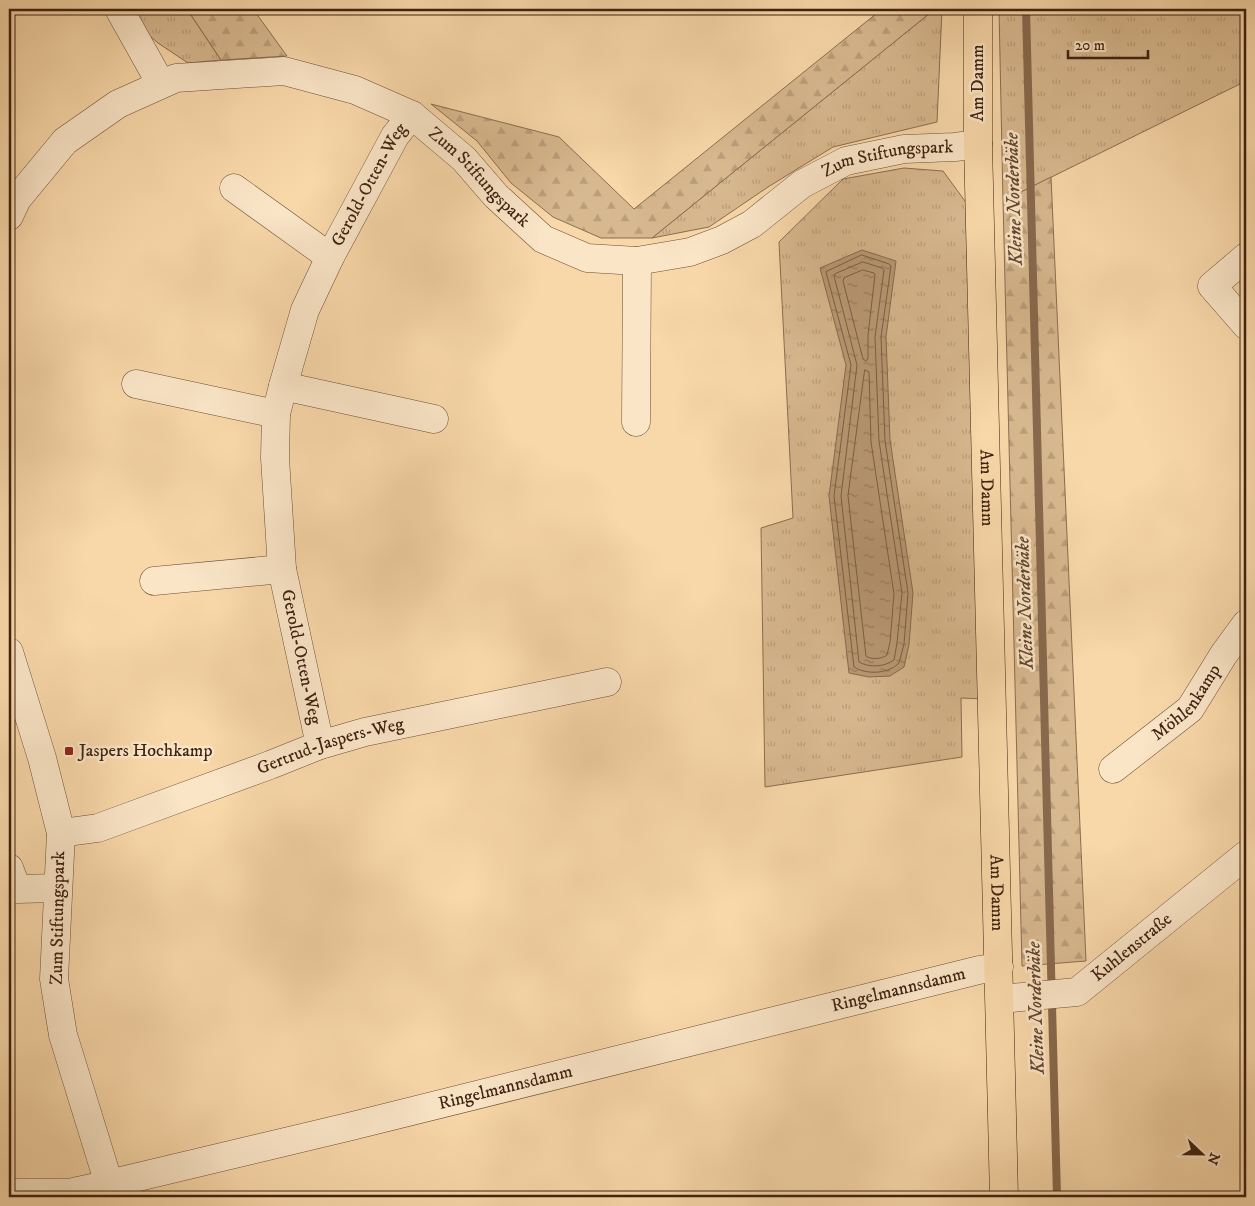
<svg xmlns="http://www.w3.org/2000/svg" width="1255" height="1206" font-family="'IM FELL DW Pica',serif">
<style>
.grass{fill:url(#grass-tufts);stroke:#8b6d50}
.forest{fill:url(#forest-firs);stroke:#8b6d50}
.water{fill:url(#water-ripples);stroke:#88694d}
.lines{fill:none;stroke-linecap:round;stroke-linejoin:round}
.shore{stroke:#7c5e43;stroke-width:1}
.stream{stroke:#88694d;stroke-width:8}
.minor-casing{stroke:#6c4f37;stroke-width:29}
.major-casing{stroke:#3e2211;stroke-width:29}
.minor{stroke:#fae5c7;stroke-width:28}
.major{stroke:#f8d7a9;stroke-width:28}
.poi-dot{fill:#8f2418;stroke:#fae5c7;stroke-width:2}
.labels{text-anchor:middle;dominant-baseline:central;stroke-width:5;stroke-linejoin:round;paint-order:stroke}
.street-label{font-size:18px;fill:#3e2211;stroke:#fae5c7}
.poi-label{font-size:18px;fill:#3e2211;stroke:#fae5c7;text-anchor:start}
.water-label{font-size:19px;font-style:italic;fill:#63462f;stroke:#fae5c7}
</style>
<defs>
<pattern id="grass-tufts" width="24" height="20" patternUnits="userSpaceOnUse" patternTransform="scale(1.25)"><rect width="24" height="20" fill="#d8b88f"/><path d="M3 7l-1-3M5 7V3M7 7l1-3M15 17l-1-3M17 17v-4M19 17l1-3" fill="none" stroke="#ba9e7a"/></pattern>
<pattern id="forest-firs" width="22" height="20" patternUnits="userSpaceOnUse" patternTransform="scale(1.25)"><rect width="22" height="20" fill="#d8b88f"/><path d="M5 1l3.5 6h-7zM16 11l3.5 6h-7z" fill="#ba9e7a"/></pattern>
<pattern id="water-ripples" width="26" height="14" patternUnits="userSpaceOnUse" patternTransform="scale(1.25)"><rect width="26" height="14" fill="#b99975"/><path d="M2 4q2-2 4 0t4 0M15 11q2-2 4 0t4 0" fill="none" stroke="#987c5f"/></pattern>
</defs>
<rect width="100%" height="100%" fill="#f8d7a9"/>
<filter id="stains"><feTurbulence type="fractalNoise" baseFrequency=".004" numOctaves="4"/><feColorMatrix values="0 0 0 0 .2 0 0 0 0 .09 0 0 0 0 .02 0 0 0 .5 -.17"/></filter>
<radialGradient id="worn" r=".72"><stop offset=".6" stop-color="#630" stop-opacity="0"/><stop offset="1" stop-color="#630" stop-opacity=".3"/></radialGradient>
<g class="grass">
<path d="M127,9H187L221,60L188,63L158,43L133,21Z"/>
<path d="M935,9H942L937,122L833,147L768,187L709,227L652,238Z"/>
<path d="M999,9H1246V81L1003,201Z"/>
<path d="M904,168L943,171L973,212L985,699L961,698L962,757L765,787L761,528L793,518L779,242L843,179Z"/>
</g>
<g class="forest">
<path d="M187,9H253L287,56L221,60Z"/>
<path d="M882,9H935L652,238H601L553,217L511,183L477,141L431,104L559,137L634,209Z"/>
<path d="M1051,177L1086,961L1022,966L1003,201Z"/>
</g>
<path class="water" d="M862,250L896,261L886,337L890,440L913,593L909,645L904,667L890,676L869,677L849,673L829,496L846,365L820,268Z"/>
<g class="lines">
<g class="shore">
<path d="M862,255L889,264L891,266L881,337L885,441L908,593L904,644L899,663C888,674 867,675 854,667L834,496L851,365L826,272Z"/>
<path d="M863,262L882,268L884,270L875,337L879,441L902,593L897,643L894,660C884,667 870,668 859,662L841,496L857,365L834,276L835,274Z"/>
<path d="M863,270L874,273L875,275L868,335V358L866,361L863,359L843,281L844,278Z"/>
<path d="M865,370L869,372L871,442L894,594L890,642L887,655C882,659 871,660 866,656L848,496Z"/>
</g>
<path class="stream" d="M1026,9L1057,1197"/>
<g class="minor-casing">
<g id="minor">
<path d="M119,9L161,84"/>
<path d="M234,188L330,257"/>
<path id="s1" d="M9,216L17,199L65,141L118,104L176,78L284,71L355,90L412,115L464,159L496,196L543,239L587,258L637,261L690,252L722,240L752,224L802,184L846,161L904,149L955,147L978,144"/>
<path d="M1246,257L1212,286L1246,325"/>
<path d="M136,384L276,414"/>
<path d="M283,386L434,419"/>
<path d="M636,422L637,261"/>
<path d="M154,581L282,569"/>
<path d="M9,652L42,758L61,833L54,979L63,1035L109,1184"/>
<path id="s2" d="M320,745L282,569L275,458L276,414L283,386L305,310L330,257L395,136L412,115"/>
<path id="s3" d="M1113,769L1190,709L1224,654L1246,624"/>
<path id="s4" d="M61,833L98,828L270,765L320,745L365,732L607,682"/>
<path d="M9,868L17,889L57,888"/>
<path id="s5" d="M1000,999L1077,992L1246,855"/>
<path id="s6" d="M9,1193H69L92,1188L352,1126L979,970L999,967"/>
</g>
</g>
<g class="major-casing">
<g id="major">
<path id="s7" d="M978,9V144L1004,1197"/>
</g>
</g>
<use href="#minor" class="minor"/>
<use href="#major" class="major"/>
</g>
<rect class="poi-dot" x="64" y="746" width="10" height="10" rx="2.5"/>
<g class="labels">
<g class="street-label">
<text transform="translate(978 83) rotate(-90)">Am Damm</text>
<text stroke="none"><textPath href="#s1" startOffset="1022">Zum Stiftungspark</textPath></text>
<text stroke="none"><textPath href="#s1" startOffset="558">Zum Stiftungspark</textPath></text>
<text stroke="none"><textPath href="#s2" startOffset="584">Gerold-Otten-Weg</textPath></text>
<text stroke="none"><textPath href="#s7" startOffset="479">Am Damm</textPath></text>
<text transform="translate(301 657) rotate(78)">Gerold-Otten-Weg</text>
<text stroke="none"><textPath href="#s3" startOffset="100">Möhlenkamp</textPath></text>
<text stroke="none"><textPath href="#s4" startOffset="284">Gertrud-Jaspers-Weg</textPath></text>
<text stroke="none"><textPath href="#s7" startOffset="884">Am Damm</textPath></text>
<text transform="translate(58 918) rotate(-89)">Zum Stiftungspark</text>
<text stroke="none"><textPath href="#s5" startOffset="148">Kuhlenstraße</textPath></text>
<text stroke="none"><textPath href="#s6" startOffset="914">Ringelmannsdamm</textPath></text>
<text stroke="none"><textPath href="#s6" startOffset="509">Ringelmannsdamm</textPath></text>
</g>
<g class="poi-label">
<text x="79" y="751">Jaspers Hochkamp</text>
</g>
<g class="water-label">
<text transform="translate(1014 199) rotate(-92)">Kleine Norderbäke</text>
<text transform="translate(1025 603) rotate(-92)">Kleine Norderbäke</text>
<text transform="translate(1036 1008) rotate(-92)">Kleine Norderbäke</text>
</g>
</g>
<rect width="1255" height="1206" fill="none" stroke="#f8d7a9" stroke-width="30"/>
<rect x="10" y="10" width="1235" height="1186" fill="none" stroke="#3e2211" stroke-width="2.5"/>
<rect x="15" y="15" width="1225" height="1176" fill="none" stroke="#3e2211"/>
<g transform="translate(1202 1154) rotate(112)" stroke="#fae5c7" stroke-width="4" paint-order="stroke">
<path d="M0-4L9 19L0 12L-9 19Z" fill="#3e2211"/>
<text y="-8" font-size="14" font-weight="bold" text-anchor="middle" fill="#3e2211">N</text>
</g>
<path d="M1068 50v8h80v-8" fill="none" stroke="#3e2211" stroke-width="2.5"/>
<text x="1075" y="50" font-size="15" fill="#3e2211" stroke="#fae5c7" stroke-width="4" paint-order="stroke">20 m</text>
<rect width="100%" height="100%" filter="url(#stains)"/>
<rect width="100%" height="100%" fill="url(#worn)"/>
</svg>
